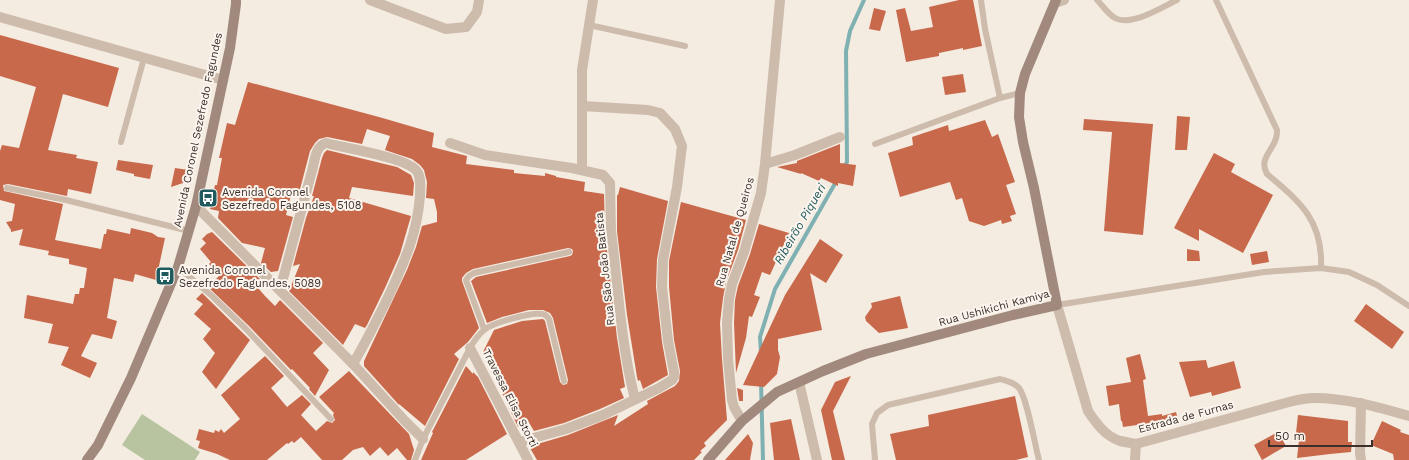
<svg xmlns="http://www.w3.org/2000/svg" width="1409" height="460" font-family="'Work Sans',sans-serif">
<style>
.green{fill:#b8c4a0}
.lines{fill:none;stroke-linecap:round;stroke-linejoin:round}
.stream{stroke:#7fb0b2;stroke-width:4}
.building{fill:#c8694b}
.service{stroke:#cdbbac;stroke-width:6}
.minor{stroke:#cdbbac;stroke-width:10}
.tertiary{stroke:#cdbbac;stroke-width:10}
.secondary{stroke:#a18a7d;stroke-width:10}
.labels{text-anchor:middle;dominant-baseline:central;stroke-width:4;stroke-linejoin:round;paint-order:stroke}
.street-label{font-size:11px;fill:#3b302b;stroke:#fbf5ee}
.poi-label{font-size:11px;fill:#3b302b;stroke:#fbf5ee;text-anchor:start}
.water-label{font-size:12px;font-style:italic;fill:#1f5a5e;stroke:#fbf5ee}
</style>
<rect width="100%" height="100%" fill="#f4ebe1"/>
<path class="green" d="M142,414L200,452L195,460H145L122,445Z"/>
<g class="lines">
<g class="stream">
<path d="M844,167L847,162L846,51L850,31L864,0"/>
<path d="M761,353L760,337L775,289L837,180"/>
<path d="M761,382L763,460"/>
</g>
</g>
<g class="building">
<path d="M959,0H973L982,46L963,50V48L939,53V56L906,62L896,10L905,8L911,31L933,27L929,7Z"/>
<path d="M874,8L886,11L880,31L869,29Z"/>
<path d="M0,35L119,68L108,107L63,94L48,150L77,155L76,158L98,162L91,194L68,189L67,196L8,184L3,185L4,191L63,204L55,240L101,249L104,234H106L107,229L130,234L131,228L152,233L158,237L165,238L156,280L135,274L133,282L114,278L107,318L117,321L112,339L92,334L81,356L97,363L90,378L61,365L69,347L48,343L53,324L24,318L27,295L73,304L75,294H79L80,288H84L87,268L69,264V259L48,255L49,251L19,245L23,229L11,232V230L6,222L12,221L15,204L0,200V151L2,145L19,148L36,87L0,76Z"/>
<path d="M963,74L966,92L945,95L942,77Z"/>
<path d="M248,82L379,117L434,133L432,147L467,156L466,164L514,170V173L545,176V173L556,176V177L585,182L584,191L604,194L605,232L612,295L617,338L625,387L620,389L624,398L600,409L564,423L534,431L528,421L518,427L483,352L494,330L522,321L543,319L545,321L560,382L563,385L567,384L568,380L553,318L550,313L543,310H529L502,317L487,323L471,281L476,277L570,256L572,255L573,251L572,249L568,248L473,269L466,273L462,278V281L479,328L468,342L454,354L459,359L425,426L399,404V405L364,366V361L407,270L416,247L422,226L437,222V212L434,199L426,198L427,182L424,170L420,165L412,159L385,150L390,136L367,129L362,144L327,137L319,139L315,143L310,151L299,193L292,191L286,215L293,217L278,271L271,272L261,263L265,248L242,243L218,218L219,211L210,209L215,185H217L222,158H219L227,123L235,125Z"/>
<path d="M1177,116L1190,117L1187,150H1175Z"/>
<path d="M1084,119L1153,124L1143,235L1104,231L1112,132L1083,130Z"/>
<path d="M985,120L992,137L998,134L1015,182L1006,185L1016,214L1010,216L1012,221L1002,224L1001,220L984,226L969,221L962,198L956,200L950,182L900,197L888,153L913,145L912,137L948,125L949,131Z"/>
<path d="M840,144V163L856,165L853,186L838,183V186L821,178L819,181L801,173V174L777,167L797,163V161Z"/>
<path d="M327,150L397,167L411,175L414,183L413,196L352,187L349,198L411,216L400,254L385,288L367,325L365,328L355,324L343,345L289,291L300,264L293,266L306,218L314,196H312L322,158L324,153Z"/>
<path d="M1214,153L1235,164L1231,172L1273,195L1243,253L1199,229V241L1174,228Z"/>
<path d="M118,160L153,165L150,179L134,176V174L116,170Z"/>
<path d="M175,168L189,170L186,182L171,187Z"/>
<path d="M620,187L668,201L657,259L656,287L662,342L668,375L643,389L640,380L638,381L637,377L627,315L617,231V195H618Z"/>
<path d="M681,202L746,220L738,250L726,282L723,298L720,323L722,359L727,420L704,443L706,446L700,451L702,452L694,460H537L530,448L535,446L534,445L568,435L618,415L614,426L648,404L647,401L675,386L679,381L680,371L674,340L669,287V261Z"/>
<path d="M759,224L789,233L770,275L762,272L754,295L760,297L752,317L749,316L746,338L736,373L734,323L735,300L738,286L750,254Z"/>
<path d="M212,232L263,282L258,288L265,296L275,306L280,300L323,343L313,353L329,370L315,396L309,389L310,388L292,369L291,370L248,325L208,287L220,275L209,264L211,262L200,249L206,243L202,239L207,234Z"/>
<path d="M820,239L843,255L826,283L810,273L822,330L778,339V350L780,357L777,374L764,387L743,385L785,295Z"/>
<path d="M1187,249L1199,251L1200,261H1187Z"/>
<path d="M1267,251L1269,262L1252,265L1250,254Z"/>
<path d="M202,293L250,340L216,389L202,372L215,353L203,339L211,329L194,314L203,304L196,299Z"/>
<path d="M900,296L908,328L879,333L866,321L865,317L872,307L871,303Z"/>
<path d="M1366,304L1404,332L1392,349L1354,321Z"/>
<path d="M1140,354L1146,379L1143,380L1148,416L1162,414V416L1176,412L1179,423L1150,429V432L1139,434L1137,425L1123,427L1122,421H1121L1119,404L1109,406L1106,386L1131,382L1126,358Z"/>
<path d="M265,356L284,376L271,388L287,407L302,395L311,404L301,415L316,431L327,421L332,423L335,420L333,415L334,413L319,397L349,371L409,434L414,450L411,460H407L397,448L388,456L380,447L370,456L363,447L353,450L342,460H322L301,437L294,443L292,441L288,444L287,443L267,460H230L217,454L198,448L200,441L196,440L199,429L214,433L215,430L219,432L221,429L224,433L240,419L221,395Z"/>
<path d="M1206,360L1208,368L1234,361L1241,388L1212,396L1211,392L1190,397L1179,362Z"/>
<path d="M466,366L473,374V372L478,377L507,434L466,460H421L433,433L432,432Z"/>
<path d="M851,376L833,411L845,460H832L821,410L835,382Z"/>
<path d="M737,388L743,390V401H739Z"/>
<path d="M1015,396L1028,457L1016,460H896L890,434L929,426L928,415Z"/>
<path d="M1298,415L1348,421V442H1352L1351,452L1330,454L1297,458L1299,440L1295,442Z"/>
<path d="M791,419L800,460H774L770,423Z"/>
<path d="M1382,421L1401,430L1400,432L1409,435V460H1394L1393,454L1371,445Z"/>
<path d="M1278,432L1286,446L1262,460L1254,445Z"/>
<path d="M748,434L753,443L750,460H725Z"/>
</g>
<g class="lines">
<g class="service">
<path d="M981,0L985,29L1000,98"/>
<path d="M1097,0C1103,6 1108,14 1115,18C1131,27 1162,7 1177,0"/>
<path d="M1216,0L1277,130C1278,149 1257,156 1267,174C1300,202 1323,220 1321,268"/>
<path d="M589,25L685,46"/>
<path d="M121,142L144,58"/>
<path d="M875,144L1000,98L1020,93"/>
<path d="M7,188L66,200L189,231"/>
<path d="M178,267L212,296L245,328L331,419"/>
<path d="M1057,305L1264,272L1321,268L1349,272L1377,285L1409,306"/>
<path d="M484,329L467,283L466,280L469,276L474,273L569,252"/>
<path d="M415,460L423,439L470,348C474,341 478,335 484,330C492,323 531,312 542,314C545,314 547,316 549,319L564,381"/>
<path d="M875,460L872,424L877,413L888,405L1000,379C1006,381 1014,382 1019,388C1027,398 1035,445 1039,460"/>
</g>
<g class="minor">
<path d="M370,0L446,29L466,27L477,12L479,0"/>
<path d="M1055,3L1064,0"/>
<path d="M0,17L223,80"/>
<path d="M450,143L485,155L572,168L603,175L610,183L611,231C618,287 621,345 635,399"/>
<path d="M765,164L795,155L840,137"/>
<path d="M582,170V70L593,0"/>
<path d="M196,206L353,364L405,421L423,439"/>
<path d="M280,290L313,167C315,158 316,146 326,143C345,148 403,157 416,170C422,177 420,187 420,196C417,233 406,258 391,291C379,316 367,340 353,364"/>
<path d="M1057,305L1088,411C1096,423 1105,436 1120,441C1125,442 1131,443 1136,444L1289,402C1297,400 1306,398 1314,398C1346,398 1378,407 1409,416"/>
<path d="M470,348L528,460"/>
<path d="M1361,403L1360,453L1361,460"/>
<path d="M742,421L734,407L732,400L728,359L727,323L729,299L732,284L744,252L761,193L765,164L780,0"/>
<path d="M519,442L566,429L603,415L659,388L672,380L674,377V372L668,341L662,287L663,260L677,187L682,146L675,129L660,113L648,110L582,106"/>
<path d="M1135,460L1136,444"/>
</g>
<path class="tertiary" d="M799,382L817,460"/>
<g class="secondary">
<path d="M87,460L98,445L131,378L178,267L196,206L230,48L236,4V0"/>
<path d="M708,460L742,421L777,392L823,371L866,354L1013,315L1057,305L1034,188L1023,142L1019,117L1020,93L1025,74L1056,0"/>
</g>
</g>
<defs>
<g id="bus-square" transform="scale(1)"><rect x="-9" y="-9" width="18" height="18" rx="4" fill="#1f5a5e" stroke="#fbf5ee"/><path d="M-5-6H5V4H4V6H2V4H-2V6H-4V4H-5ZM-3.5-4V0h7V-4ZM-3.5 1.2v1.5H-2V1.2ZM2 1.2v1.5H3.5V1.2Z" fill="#fff"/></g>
</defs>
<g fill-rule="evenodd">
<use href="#bus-square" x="208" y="198"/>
<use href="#bus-square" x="165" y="276"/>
</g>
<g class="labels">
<g class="street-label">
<text transform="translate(198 130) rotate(-78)">Avenida Coronel Sezefredo Fagundes</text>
<text transform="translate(735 232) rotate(-74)">Rua Natal de Queiros</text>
<text transform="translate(605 269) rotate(-96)">Rua São João Batista</text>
<text transform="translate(994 308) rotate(-15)">Rua Ushikichi Kamiya</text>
<text transform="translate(510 398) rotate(63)">Travessa Elisa Storti</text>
<text transform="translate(1186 417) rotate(-15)">Estrada de Furnas</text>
</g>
<g class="poi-label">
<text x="222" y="192">Avenida Coronel<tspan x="222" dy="13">Sezefredo Fagundes, 5108</tspan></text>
<text x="179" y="270">Avenida Coronel<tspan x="179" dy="13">Sezefredo Fagundes, 5089</tspan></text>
</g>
<g class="water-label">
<text transform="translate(800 224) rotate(-60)">Ribeirão Piqueri</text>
</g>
</g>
<path d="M1269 440v6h103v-6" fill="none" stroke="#3b302b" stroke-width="2"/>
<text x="1275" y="440" font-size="12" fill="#3b302b" stroke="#fbf5ee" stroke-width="3" paint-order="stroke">50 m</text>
</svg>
